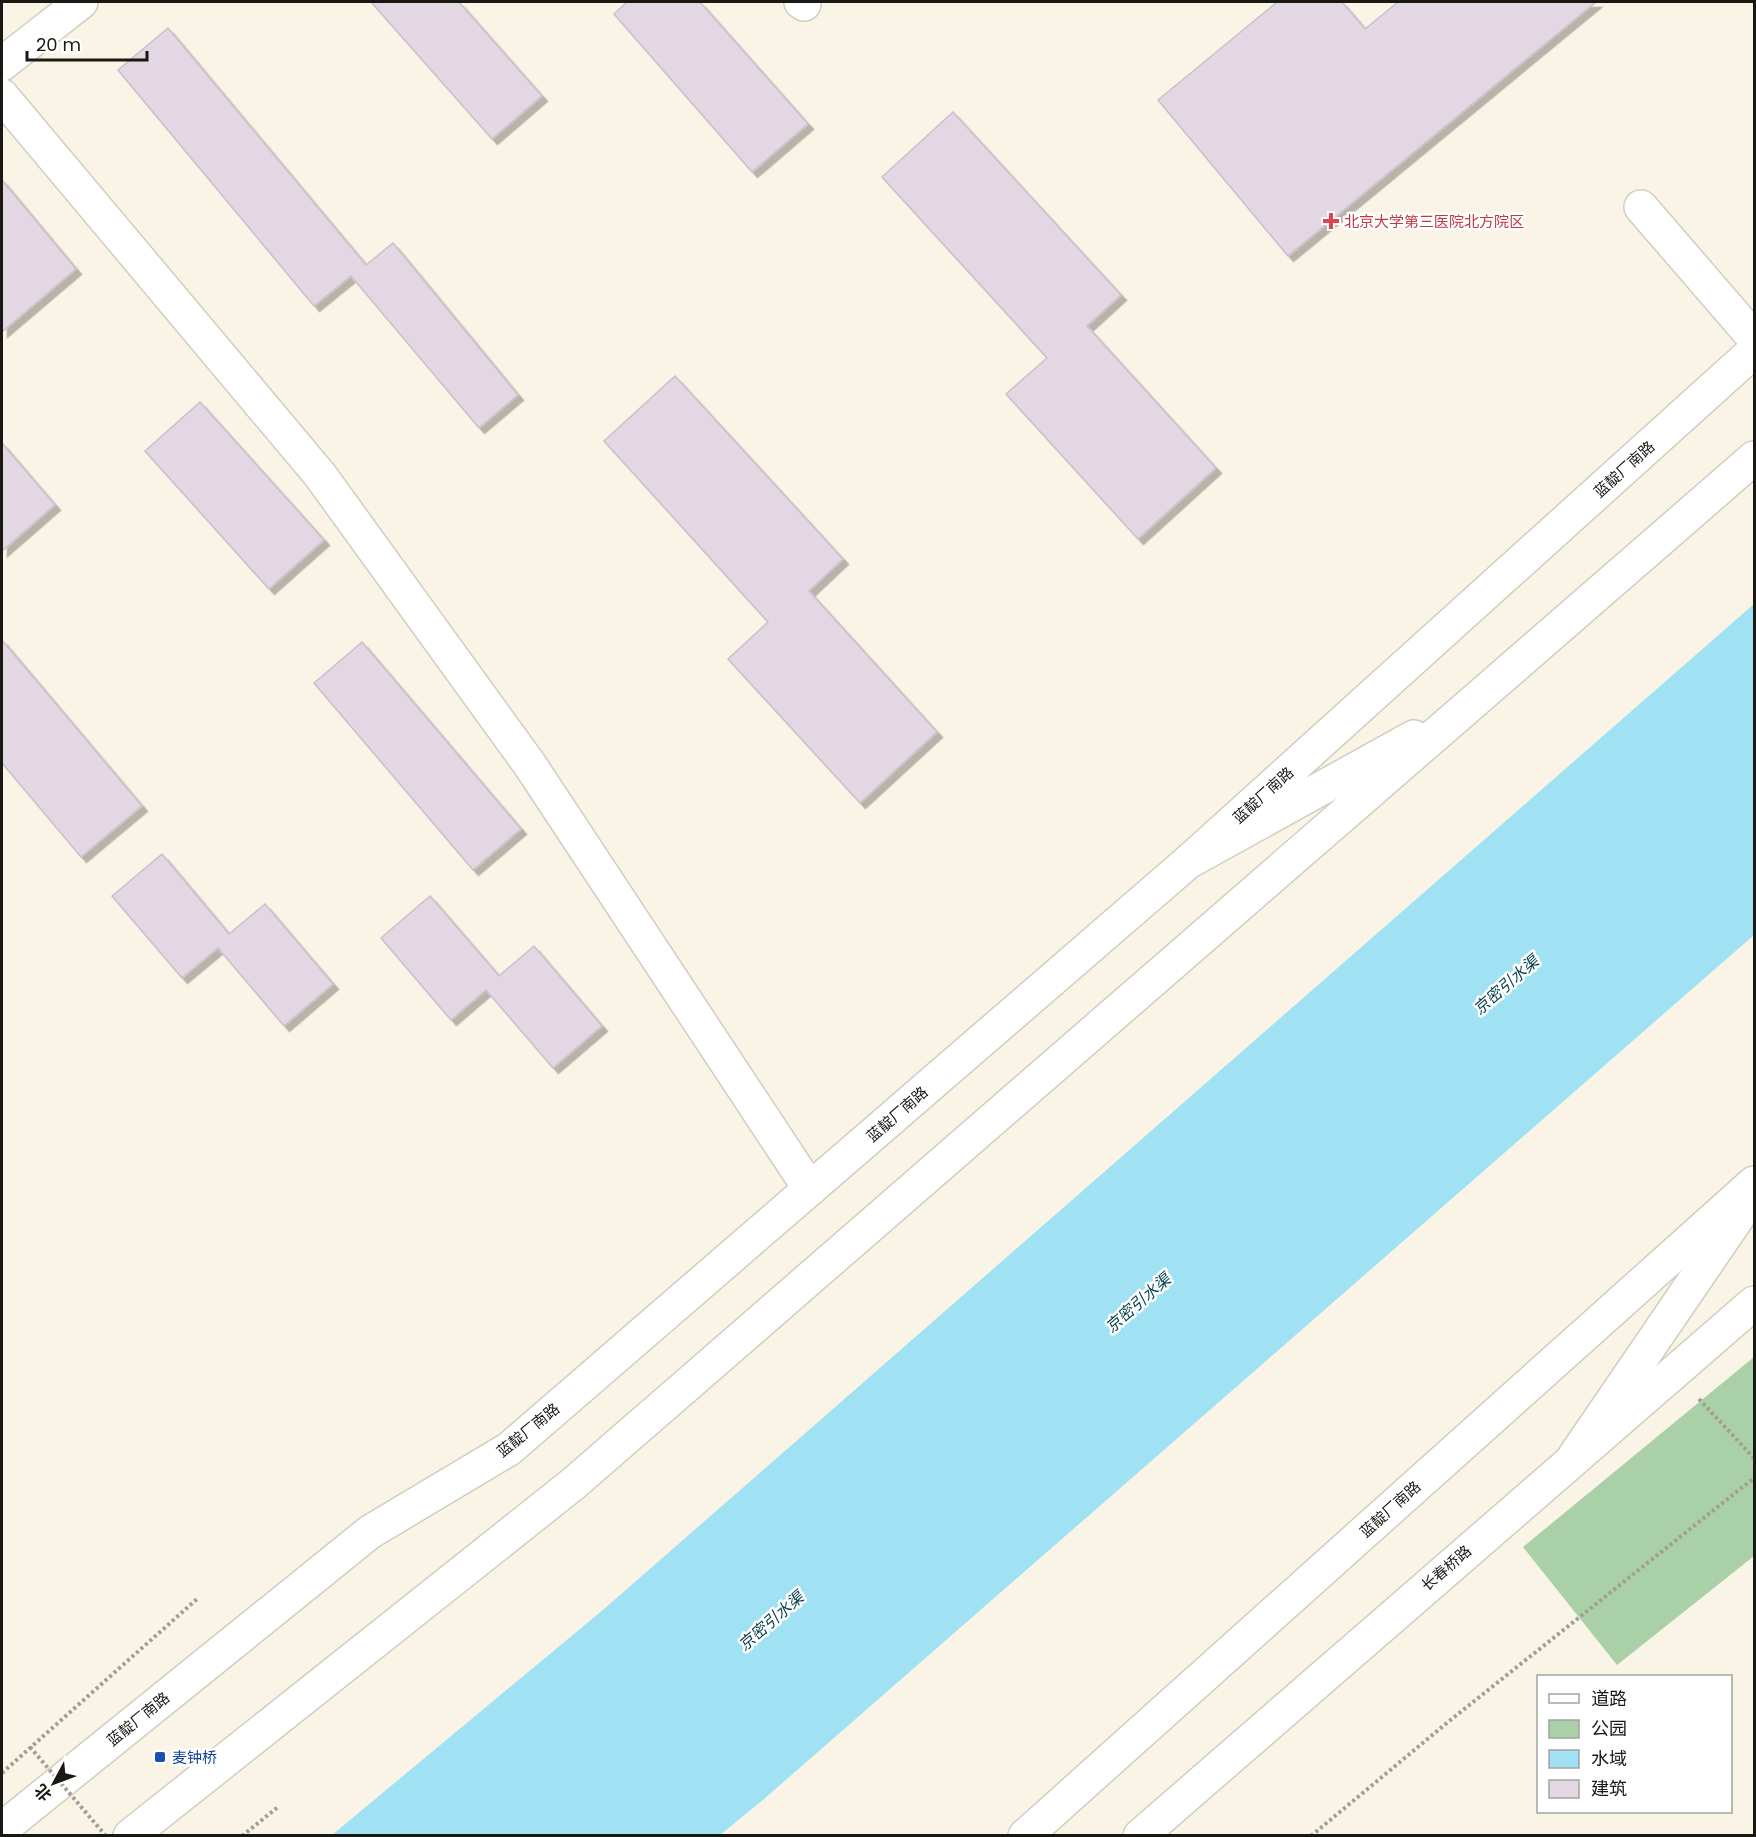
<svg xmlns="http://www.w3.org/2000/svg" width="1756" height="1837" font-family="Poppins,'Noto Sans SC',sans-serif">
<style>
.green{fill:#a9d0a7}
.water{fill:#a0e2f4}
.building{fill:#e2d7e2;stroke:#cbbfca;stroke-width:1.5;filter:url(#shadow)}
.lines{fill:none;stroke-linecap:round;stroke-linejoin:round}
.minor-casing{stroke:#d1cdbf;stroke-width:36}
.highway-casing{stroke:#d1cdbf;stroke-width:36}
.path{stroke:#a29e94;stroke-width:4;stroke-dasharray:3 3;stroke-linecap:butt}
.minor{stroke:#fff;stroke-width:33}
.highway{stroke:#fff;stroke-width:33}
.path-bridge{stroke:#a29e94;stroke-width:4;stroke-dasharray:3 3;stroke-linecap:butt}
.health-dot{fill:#e0444e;stroke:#fff;stroke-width:2}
.transit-dot{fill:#1a4fb4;stroke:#fff;stroke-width:2}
.labels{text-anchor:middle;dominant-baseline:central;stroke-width:5;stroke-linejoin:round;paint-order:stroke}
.health-label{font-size:15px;fill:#be3a42;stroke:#fff;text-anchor:start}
.street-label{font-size:15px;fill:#1a1813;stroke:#fff}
.transit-label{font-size:15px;fill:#164399;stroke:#fff;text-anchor:start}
.water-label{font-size:16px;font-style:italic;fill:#003f4b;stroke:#fff}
</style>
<defs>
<filter id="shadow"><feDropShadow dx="5.5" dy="5.5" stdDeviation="0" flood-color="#0004"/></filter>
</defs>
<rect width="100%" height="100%" fill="#f9f4e6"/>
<path class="green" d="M1754,1357V1556L1617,1665L1523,1547Z"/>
<path class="water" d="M1754,604V935L764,1799L720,1835H332L604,1609Z"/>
<g class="building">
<path d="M371,2H459L542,96L492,139Z"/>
<path d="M627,2H700L808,124L752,172L614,14Z"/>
<path d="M1277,2H1342L1365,29L1398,2H1596L1288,256L1158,100Z"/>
<path d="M168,28L366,265L393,243L518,395L479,428L351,276L314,306L118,70Z"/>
<path d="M953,112L1121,295L1087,326L1216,468L1138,539L1006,394L1047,358L882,177Z"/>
<path d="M2,180L76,269L2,332Z"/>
<path d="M675,376L843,559L809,591L937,732L860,803L728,659L768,622L604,441Z"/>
<path d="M200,402L324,540L269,589L145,451Z"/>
<path d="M2,443L55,505L2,551Z"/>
<path d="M2,640L142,806L81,857L2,763Z"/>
<path d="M362,642L521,829L473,870L314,683Z"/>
<path d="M162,854L229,934L265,904L333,984L284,1026L218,948L182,978L112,896Z"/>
<path d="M430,896L499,976L534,946L602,1026L553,1068L486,990L451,1020L381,938Z"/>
</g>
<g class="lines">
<g class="minor-casing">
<g id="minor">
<path d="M801,2L804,4"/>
<path d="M2,64L81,2"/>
<path d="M2,96L320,475L530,765L810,1189"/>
<path d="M1641,207L1754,338"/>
<path d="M2,1829L370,1532L509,1449L1188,862L1754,351"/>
<path d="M1140,1836L1754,1303"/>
</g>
</g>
<g class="highway-casing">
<g id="highway">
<path d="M1188,862L1414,737"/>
<path d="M1574,1457L1742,1211"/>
<path d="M130,1836L573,1484L1754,458"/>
<path d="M1025,1836L1754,1183"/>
</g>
</g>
<g class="path">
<path d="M1699,1399L1754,1458"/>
<path d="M2,1773L198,1598"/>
<path d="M242,1836L278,1807"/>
<path d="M1311,1836L1448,1722L1754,1478"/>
</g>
<use href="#minor" class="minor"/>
<use href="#highway" class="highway"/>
<path class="path-bridge" d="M30,1747L106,1836"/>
</g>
<path class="health-dot" d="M1328 212h6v6h6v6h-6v6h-6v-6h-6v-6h6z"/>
<rect class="transit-dot" x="154" y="1751" width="12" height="12" rx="3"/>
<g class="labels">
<g class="health-label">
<text x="1344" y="221">北京大学第三医院北方院区</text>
</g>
<g class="street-label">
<text transform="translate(1624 469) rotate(-42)">蓝靛厂南路</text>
<text transform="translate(1263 795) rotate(-42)">蓝靛厂南路</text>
<text transform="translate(897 1114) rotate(-41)">蓝靛厂南路</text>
<text transform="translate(528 1430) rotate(-39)">蓝靛厂南路</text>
<text transform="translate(1390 1509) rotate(-42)">蓝靛厂南路</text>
<text transform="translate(1446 1568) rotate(-41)">长春桥路</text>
<text transform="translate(138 1719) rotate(-39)">蓝靛厂南路</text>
</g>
<g class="transit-label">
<text x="172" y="1757">麦钟桥</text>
</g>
<g class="water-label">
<text transform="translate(1506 985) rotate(-41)">京密引水渠</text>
<text transform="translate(1138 1303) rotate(-41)">京密引水渠</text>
<text transform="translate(771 1621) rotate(-41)">京密引水渠</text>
</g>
</g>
<rect width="1756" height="1837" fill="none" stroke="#1a1813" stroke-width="6"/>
<rect x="1537" y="1675" width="195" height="138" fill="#ffffff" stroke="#a3a3a1" stroke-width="1.5"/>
<rect x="1549" y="1694" width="30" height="9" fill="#ffffff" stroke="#a3a3a1" stroke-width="1.5"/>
<text x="1591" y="1705" font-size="18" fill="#1a1813">道路</text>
<rect x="1549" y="1720" width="30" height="18" fill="#a9d0a7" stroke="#a3a3a1" stroke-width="1.5"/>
<text x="1591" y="1735" font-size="18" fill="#1a1813">公园</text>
<rect x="1549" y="1750" width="30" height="18" fill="#a0e2f4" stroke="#a3a3a1" stroke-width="1.5"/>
<text x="1591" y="1765" font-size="18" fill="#1a1813">水域</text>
<rect x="1549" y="1780" width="30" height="18" fill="#e2d7e2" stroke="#a3a3a1" stroke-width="1.5"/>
<text x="1591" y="1795" font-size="18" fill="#1a1813">建筑</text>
<g transform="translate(54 1783) rotate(229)" stroke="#ffffff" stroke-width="4.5" paint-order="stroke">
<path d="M0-4.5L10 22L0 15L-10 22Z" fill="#1a1813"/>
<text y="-9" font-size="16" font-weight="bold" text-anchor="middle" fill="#1a1813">北</text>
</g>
<path d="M27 51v9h120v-9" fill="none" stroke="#1a1813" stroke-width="3"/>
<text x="36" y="51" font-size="18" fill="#1a1813" stroke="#ffffff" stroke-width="4.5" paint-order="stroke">20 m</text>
</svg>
